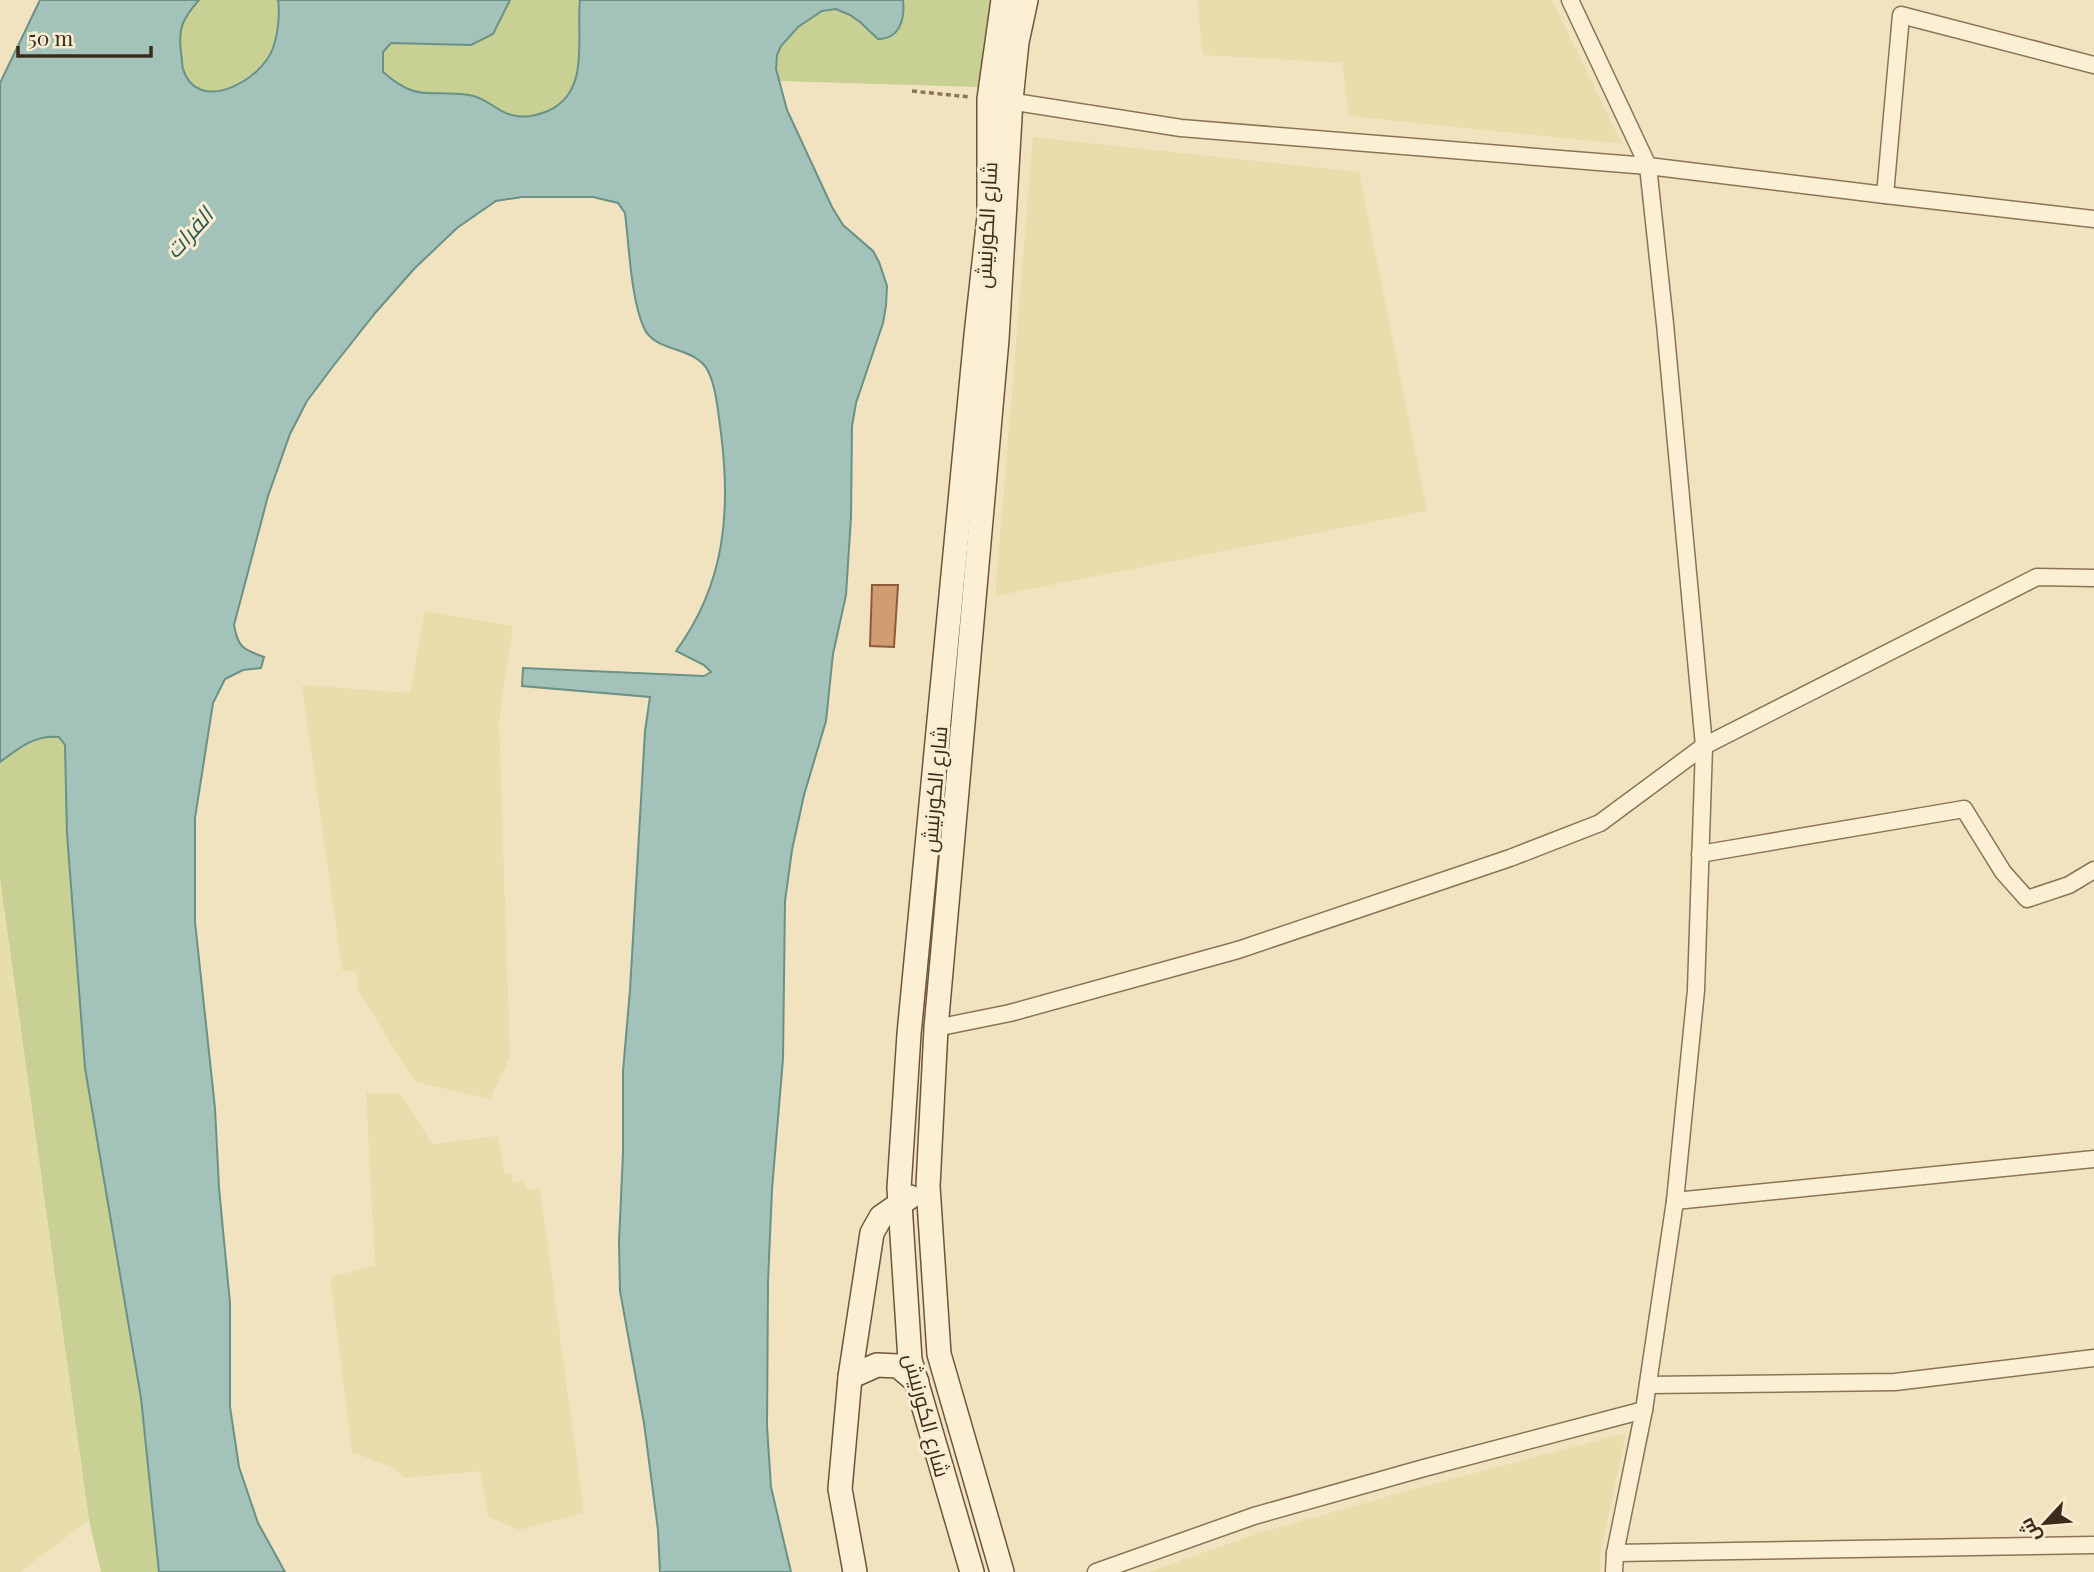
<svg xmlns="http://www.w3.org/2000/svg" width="2094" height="1572" font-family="'Playfair Display',Cairo,serif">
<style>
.farmland{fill:#e7deac}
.green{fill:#c8d093}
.water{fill:#a3c3ba;stroke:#699188;stroke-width:2}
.building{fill:#d29c73;stroke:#8c5c3a;stroke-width:2}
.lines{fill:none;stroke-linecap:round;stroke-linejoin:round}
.street-casing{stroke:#8b7356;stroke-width:19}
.secondary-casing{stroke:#6d543a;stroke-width:26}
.path{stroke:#8b7356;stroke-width:3.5;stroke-dasharray:5 3.5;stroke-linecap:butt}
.street{stroke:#fbf0d3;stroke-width:16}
.secondary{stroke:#fbf0d3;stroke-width:23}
.labels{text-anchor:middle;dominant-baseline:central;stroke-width:6;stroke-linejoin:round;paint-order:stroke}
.street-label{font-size:21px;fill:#3a2b1c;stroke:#f8edd0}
.water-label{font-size:23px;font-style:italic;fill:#2a5b58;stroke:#f8edd0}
</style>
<rect width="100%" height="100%" fill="#f1e3c0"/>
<g class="farmland">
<path d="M1197,0H1552L1622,144L1349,116L1342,63L1203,55Z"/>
<path d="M1033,137L1359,172L1427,511L995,596Z"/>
<path d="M425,611L513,626L499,721L510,1057L490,1099L415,1082L357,989L358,973L342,970L302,685L410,693Z"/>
<path d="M0,878L89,1520L20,1572H0Z"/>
<path d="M366,1093H400L432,1144L498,1136L505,1174L512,1173L513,1183L523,1181L526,1189H540L584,1513L519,1530L488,1517L480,1471L404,1478L393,1468L352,1452L330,1277L375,1266Z"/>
<path d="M1626,1433L1601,1551L1600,1572H1148L1259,1533L1429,1485Z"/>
</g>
<g class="green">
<path d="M199,0H278C280,14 278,34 273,48C262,80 198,116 183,69C182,65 182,58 181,53C178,29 183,18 199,0Z"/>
<path d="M510,0H580C576,37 591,92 548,111C539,115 527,118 517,116C498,114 488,98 469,95C428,89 420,103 383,72V52L391,43L471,45L493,34Z"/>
<path d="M903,0H997L979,87L780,81C777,72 775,64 777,54C782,36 819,6 838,10C854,13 867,28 878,39L904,11Z"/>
<path d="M47,736L59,737L65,745L67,834L85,1068L141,1398L159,1572H101L89,1520L0,878V762L27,742Z"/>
</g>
<path class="water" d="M40,0H199C182,19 178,29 181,53C182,58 182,65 183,69C198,116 262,80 273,48C278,34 280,14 278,0H510L493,34L471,45L391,43L383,52V72C418,103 429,89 469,95C487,97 498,114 517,116C527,118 538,115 548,111C591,92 576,37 580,0H903C905,19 900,39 878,39L860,22L850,15L836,9L822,11L798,27L781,46L777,55L776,69L787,110L832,207L843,225L873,251L879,262L887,286L886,306L883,323L856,403L852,426L851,517L846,595L833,654L826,721L804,795L792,850L785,901L783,1059L772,1189L768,1282L767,1426L771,1487L791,1572H660L658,1530L644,1423L620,1291L619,1242L623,1153V1071L630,990L645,731L650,697L522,686L523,668L704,676L711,672L704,665L676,651C725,584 731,513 721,433C718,414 717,389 708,371C696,346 655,353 644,328C631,300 629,245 625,213L618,203L593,197H522L496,201L457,228L414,269L376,312L334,365L307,401L290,434L268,496L234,625C238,647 242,649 264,657L261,668L243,670L225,679L213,703L195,818V922L215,1108L219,1188L230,1303V1407L239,1467L258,1523L285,1572H159L141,1398L85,1068L67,834L65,745L59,737C34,735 19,748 0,762V83Z"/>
<path class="building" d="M872,585H898L894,647L870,646Z"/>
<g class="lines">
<g class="street-casing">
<g id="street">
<path d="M1570,0L1648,166L1665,324L1704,746L1696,990L1675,1201L1644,1410L1615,1553L1614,1572"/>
<path d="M1002,100L1181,128L1648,166L1885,195L2094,219"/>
<path d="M1885,195L1901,15L2094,65"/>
<path d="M1700,854L1964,809L2003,872L2027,899L2069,885L2094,870"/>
<path d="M936,1028L1010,1013L1238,950L1510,858L1600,823L1704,746L2037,577L2094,578"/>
<path d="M1675,1201L2094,1159"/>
<path d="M1648,1385L1895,1382L2094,1358"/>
<path d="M1615,1553L2094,1545"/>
<path d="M1096,1572L1254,1516L1424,1468L1644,1410"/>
</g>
</g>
<g class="secondary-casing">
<g id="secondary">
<path d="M850,1377L877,1365L898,1366L917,1382"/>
<path d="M855,1572L840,1489L850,1377L872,1233L881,1217L910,1197"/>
<path d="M972,1572L910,1360L899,1188L909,1034L976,335L989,217V99L1003,0"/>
<path d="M1002,1572L939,1354L928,1186L936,1028L997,339L1011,100L1017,42L1026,0"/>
</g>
</g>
<path class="path" d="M912,91L970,97"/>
<use href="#street" class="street"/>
<use href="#secondary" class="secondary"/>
</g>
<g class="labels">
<g class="street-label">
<text transform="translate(985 225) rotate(-87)">شارع الكورنيش</text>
<text transform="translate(933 789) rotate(-85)">شارع الكورنيش</text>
<text transform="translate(928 1415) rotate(75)">شارع الكورنيش</text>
</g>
<g class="water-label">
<text transform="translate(188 232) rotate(-48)">الفرات</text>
</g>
</g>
<g transform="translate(2045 1523) rotate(244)" stroke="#f8edd0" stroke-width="5" paint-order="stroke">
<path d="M0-5L12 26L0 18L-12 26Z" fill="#3a2b1c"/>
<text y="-10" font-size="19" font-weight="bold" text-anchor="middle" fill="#3a2b1c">ش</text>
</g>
<path d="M18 46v10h133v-10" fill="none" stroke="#3a2b1c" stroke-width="3.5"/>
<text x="28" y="46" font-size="21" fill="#3a2b1c" stroke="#f8edd0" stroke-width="5" paint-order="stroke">50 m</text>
</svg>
